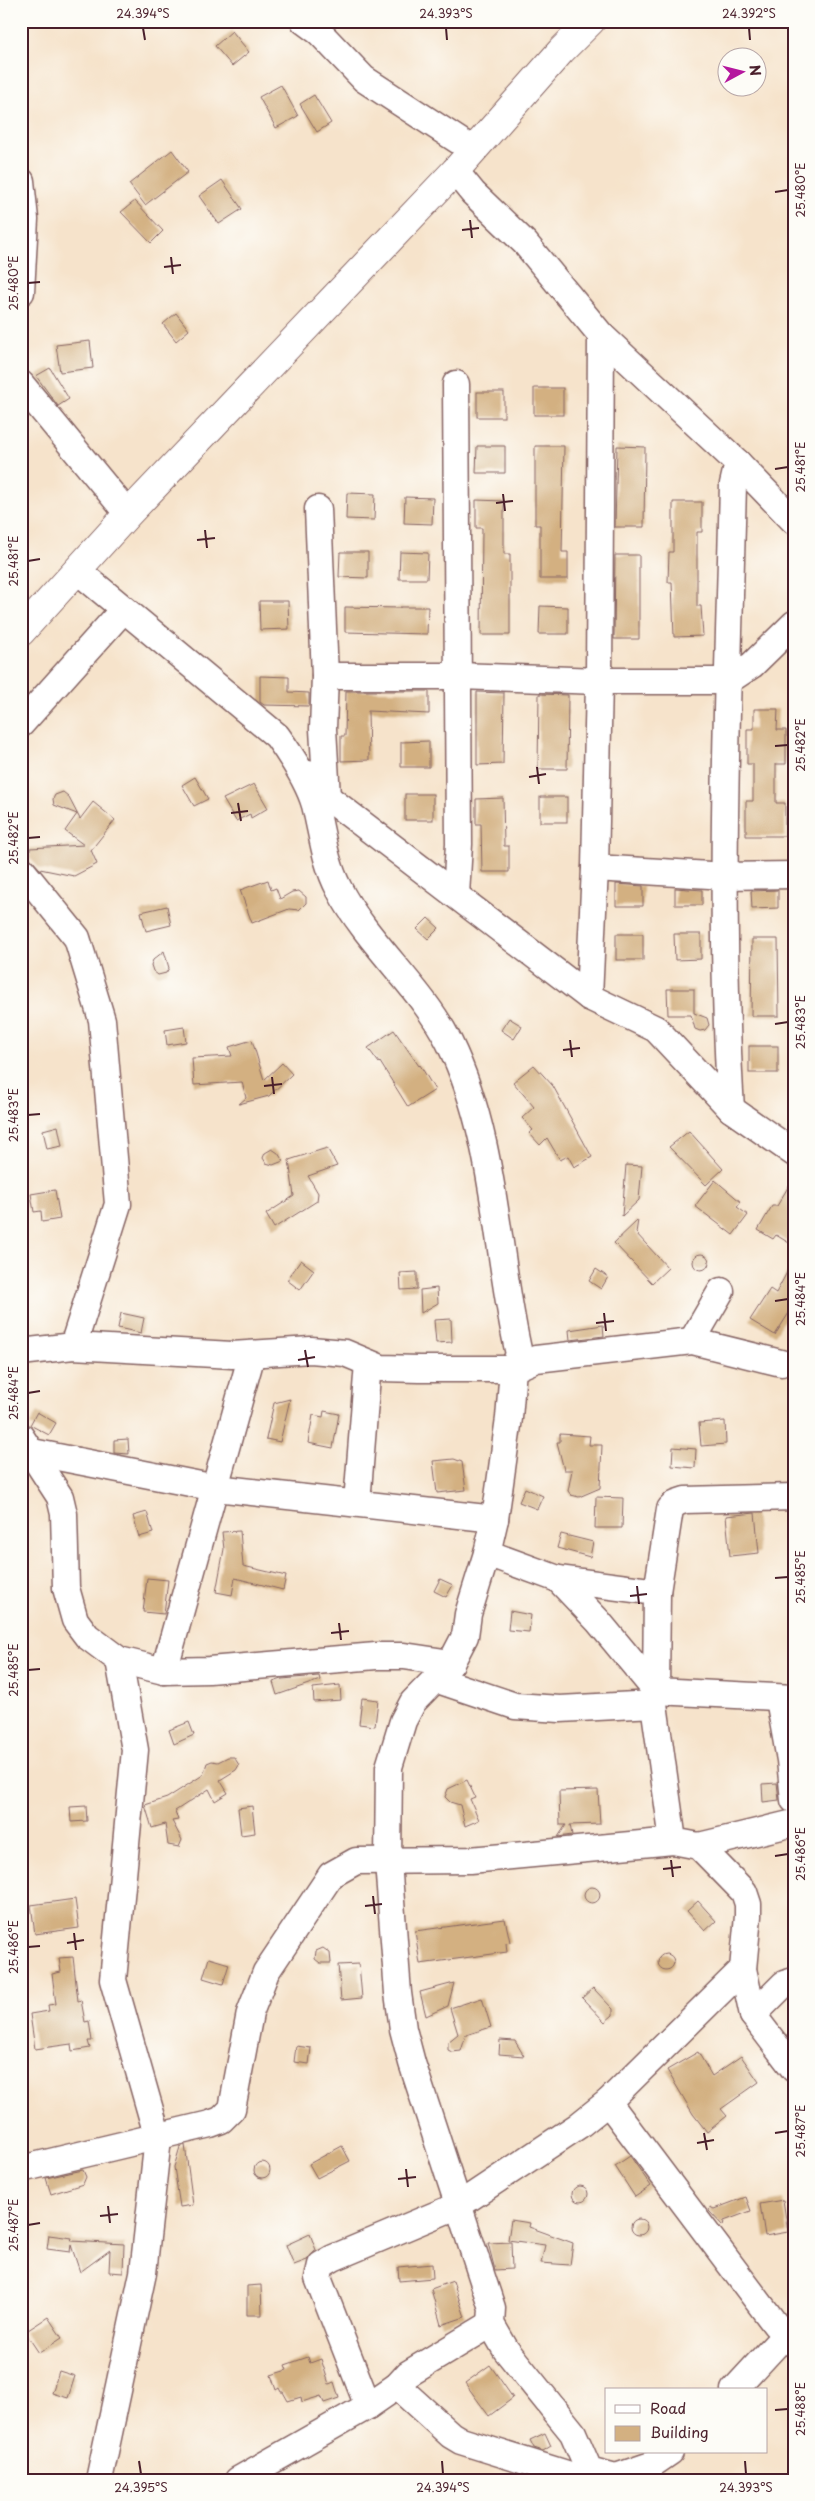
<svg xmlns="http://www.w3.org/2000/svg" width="815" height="2501" font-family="'Playpen Sans',sans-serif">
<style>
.building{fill:#d3b081}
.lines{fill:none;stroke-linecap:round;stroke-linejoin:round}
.minor-casing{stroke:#866463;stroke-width:29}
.major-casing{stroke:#866463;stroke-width:30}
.minor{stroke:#fff;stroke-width:26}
.major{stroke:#fff;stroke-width:28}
.ticks{fill:none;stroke:#4a1f2b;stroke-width:2}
.neatline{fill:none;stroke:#4a1f2b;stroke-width:2}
.ticks-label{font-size:12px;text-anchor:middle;fill:#4a1f2b}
</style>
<rect width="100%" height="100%" fill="#fdfcf7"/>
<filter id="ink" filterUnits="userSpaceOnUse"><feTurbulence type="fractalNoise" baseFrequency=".02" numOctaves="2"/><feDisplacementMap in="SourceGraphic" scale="10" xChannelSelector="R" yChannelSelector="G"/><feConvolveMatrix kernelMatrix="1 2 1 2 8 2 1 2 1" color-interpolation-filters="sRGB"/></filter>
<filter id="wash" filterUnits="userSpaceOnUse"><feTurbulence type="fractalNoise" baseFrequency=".0096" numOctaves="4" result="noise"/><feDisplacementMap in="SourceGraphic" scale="20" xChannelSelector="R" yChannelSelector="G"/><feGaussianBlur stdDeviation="1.12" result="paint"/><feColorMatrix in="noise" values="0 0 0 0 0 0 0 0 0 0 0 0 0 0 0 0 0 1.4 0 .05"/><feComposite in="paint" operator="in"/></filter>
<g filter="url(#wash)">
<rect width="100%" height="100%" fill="#f6e3cb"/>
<g id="blocks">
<g class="building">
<path d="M232,31L249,52L232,66L215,46Z"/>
<path d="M281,85L298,116L276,128L259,97Z"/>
<path d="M314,95L331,123L317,132L300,104Z"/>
<path d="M172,150L188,172L145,205L129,184Z"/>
<path d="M222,180L242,209L219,224L199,196Z"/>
<path d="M135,201L163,231L151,243L121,212Z"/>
<path d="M176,313L189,330L176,341L163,324Z"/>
<path d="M90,341L93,368L60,372L56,345Z"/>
<path d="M50,368L69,399L58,406L36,376Z"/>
<rect x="534" y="388" width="29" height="27"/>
<rect x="477" y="392" width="27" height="25"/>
<path d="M477,446H505V473H476Z"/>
<path d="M535,446H564L562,552H568V579H540V525H535Z"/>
<path d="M617,446L645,447L644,527H615Z"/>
<path d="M347,493L375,494L374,520L346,519Z"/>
<path d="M405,497L433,498L432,524L404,523Z"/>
<path d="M476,500L504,501V554H510V635H481L482,528H476Z"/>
<path d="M673,502H702V532H697V606H701L703,636L674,637L672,582H668L669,552H673Z"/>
<path d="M340,552H368V578L339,577Z"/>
<path d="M400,552L428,553L427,579H399Z"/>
<path d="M615,555H639V639H614Z"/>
<path d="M259,601H288L289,629L260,630Z"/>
<path d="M540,606L568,607V634H539Z"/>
<path d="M345,607L400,608V607H428L427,634L345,632Z"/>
<path d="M260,676L289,677V692L309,693V706L264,705L260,702Z"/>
<path d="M346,691H429V714L368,711L369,760L341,761V736H345Z"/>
<path d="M477,692L504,693L503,764L477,765Z"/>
<path d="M539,694L568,695L567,769H538Z"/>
<path d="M754,709H778L777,730H786V764H776V803H785V836H746V801H753V764H747V729H754Z"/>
<path d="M429,741V767H401V742Z"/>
<path d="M195,777L208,799L194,806L182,785Z"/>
<path d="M254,784L268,808L251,818L250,814L236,821L223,799Z"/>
<path d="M63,792L68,796L80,819L93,802L115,820L91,850L97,864L74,876L40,869L30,858V848L84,845L65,831L77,814L54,805L53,799L55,795Z"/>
<rect x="405" y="794" width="28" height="26"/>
<rect x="540" y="797" width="27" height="25"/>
<path d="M503,798L504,846H509V872H482L481,824H476V799Z"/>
<path d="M268,880L271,890L276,888L280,899L292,892L299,891L306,897V903L299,910L289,909L252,923L240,890Z"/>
<path d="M616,884L643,886V906H616Z"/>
<path d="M675,888L702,890V905H675Z"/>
<path d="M778,890V908L752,909L751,891Z"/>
<path d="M167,906L171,925L146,931L141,912Z"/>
<path d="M428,918L439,928L428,939L417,929Z"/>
<rect x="616" y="934" width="27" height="26"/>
<path d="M674,934H701V959L675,960Z"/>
<path d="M752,939H778L779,1016H751Z"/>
<path d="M164,951L169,968L166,973L158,975L153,971L151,965L153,960Z"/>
<path d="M667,989H694V1013L707,1018L709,1025L705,1030L700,1031L695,1029L691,1015H668Z"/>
<path d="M509,1018L522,1026L514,1039L501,1030Z"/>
<path d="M184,1027L186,1042L167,1045L165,1030Z"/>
<path d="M394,1030L419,1066L420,1065L435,1090L408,1107L380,1062L379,1063L368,1048Z"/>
<path d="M252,1040L264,1080L282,1063L292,1074L269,1096L239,1104L246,1098L242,1082L194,1085L192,1058L232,1056L229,1047Z"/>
<rect x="749" y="1046" width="29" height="27"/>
<path d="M534,1065L553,1086L592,1157L574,1167L568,1156L560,1160L547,1138L540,1145L529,1133L533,1130L522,1118L534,1107L513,1082Z"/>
<path d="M58,1126L62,1146L47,1149L43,1130Z"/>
<path d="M689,1131L723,1169L706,1185L669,1147Z"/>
<path d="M327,1148L337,1166L308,1176L318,1193L317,1201L274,1228L266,1214L294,1196L289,1160Z"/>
<path d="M272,1149L278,1153L283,1161L273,1165L266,1163L263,1158L265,1153Z"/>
<path d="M626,1165L642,1166L639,1200L622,1216Z"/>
<path d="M794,1177V1246L776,1235L773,1239L758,1230L772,1206H777Z"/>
<path d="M715,1180L741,1202L737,1207L748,1215L733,1235L695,1206Z"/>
<path d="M55,1190L60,1219L42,1222L41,1211L34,1212L31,1194Z"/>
<path d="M638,1220L636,1233L668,1268L652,1283L614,1243Z"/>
<circle cx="701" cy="1262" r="8"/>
<path d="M794,1259V1305L775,1335L750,1320L770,1289L776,1293Z"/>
<path d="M301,1260L314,1270L300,1290L287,1280Z"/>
<path d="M596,1269L608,1277L601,1289L589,1281Z"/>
<path d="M417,1272V1289L401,1290L400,1273Z"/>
<path d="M437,1288L438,1303L421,1313L420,1290Z"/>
<path d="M121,1313L144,1318L141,1333L118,1328Z"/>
<path d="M451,1319L452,1342L436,1343L434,1320Z"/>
<path d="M603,1325L604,1336L570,1340L569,1330Z"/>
<path d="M290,1399L280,1442L266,1439L274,1403Z"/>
<path d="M324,1411L339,1414L333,1448L308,1443L313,1415L323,1417Z"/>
<path d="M37,1412L56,1423L49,1435L30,1425Z"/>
<path d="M725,1421L726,1444L701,1446L699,1423Z"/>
<path d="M560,1434L590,1436L589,1445H602L600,1488L579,1497L571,1495L568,1491L572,1470H564L557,1442H560Z"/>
<path d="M128,1439L129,1454L114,1453V1440Z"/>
<path d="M673,1447L696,1449L695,1468L672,1466Z"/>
<path d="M454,1459L462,1462L466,1490L437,1493L433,1461Z"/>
<path d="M525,1488L543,1496L537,1509L519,1502Z"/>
<path d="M596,1497L623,1498L622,1528H595Z"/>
<path d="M147,1512L153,1533L139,1537L133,1516Z"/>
<path d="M755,1513L759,1553L730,1556L726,1516Z"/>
<path d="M240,1531L243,1566L286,1576L283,1590L235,1578L232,1595L216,1592L224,1549L222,1532Z"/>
<path d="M561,1534L593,1542L590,1557L557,1548Z"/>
<path d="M147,1578L168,1580L164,1614L143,1612Z"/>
<path d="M440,1579L453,1585L446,1597L434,1591Z"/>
<path d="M510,1611L531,1615L529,1632L508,1630Z"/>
<path d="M319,1676L320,1680L277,1695L273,1682L282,1679Z"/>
<path d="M340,1685L341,1700L314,1702L313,1688Z"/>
<path d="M362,1698L378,1700L375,1726L359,1724Z"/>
<path d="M189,1722L194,1735L174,1744L169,1730Z"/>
<path d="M228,1757H234L239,1765L236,1770L220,1780L228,1793L215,1801L209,1789L175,1811L178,1820L172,1821L182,1840L179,1847L168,1845L165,1824L152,1828L145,1805L167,1798L203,1775L207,1763L212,1761L218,1762Z"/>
<path d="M467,1780L475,1797L470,1799L479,1820L465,1826L460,1805L450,1802L445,1797L448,1789Z"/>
<path d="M777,1783L779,1800L763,1802L762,1784Z"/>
<path d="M598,1790L600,1824L570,1825L572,1835L558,1837L566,1825H560L559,1791Z"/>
<path d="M86,1806L87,1821L71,1822L70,1807Z"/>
<path d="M252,1806L255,1833L241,1835L238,1808Z"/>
<circle cx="592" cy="1895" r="8"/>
<path d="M75,1899L79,1928L35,1934L31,1905Z"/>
<path d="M698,1901L716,1921L705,1931L687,1911Z"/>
<path d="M505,1919L510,1942L506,1943L507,1952L420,1964L415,1931Z"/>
<path d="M323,1948L330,1953L331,1963H320L315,1959L316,1951Z"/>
<circle cx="666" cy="1962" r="8"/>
<path d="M73,1957L78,2001L81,2000L85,2022L89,2021L92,2041H88L90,2048L72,2051L71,2044L35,2049L30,2014L49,2011L48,2005L56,2004L52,1974L61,1972L59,1958Z"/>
<path d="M209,1958L229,1964L223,1984L203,1978Z"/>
<path d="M359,1964L362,1998L341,2000L338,1965Z"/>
<path d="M454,1983L448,2006L426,2016L420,1992Z"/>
<path d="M593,1988L613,2009V2015L605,2022L582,1998Z"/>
<path d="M482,1998L491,2027L466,2035L461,2051L452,2052L448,2050V2042L458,2034L450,2008Z"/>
<path d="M500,2040L515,2041L524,2056L499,2054Z"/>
<path d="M296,2046L311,2048L309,2064L294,2062Z"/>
<path d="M698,2052L712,2076L741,2056L759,2082L721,2109L727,2116L707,2132L693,2114L667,2070Z"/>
<path d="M185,2145L193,2205L180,2207L174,2167L180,2147Z"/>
<path d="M342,2146L350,2161L317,2178L309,2164Z"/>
<path d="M630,2156L651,2186L635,2197L615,2166Z"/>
<circle cx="262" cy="2170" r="8"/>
<path d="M83,2170L86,2177L83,2184L51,2194L46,2178Z"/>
<circle cx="580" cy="2194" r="8"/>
<path d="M746,2197L751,2211L724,2221L723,2226L709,2211L710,2207L714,2209Z"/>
<path d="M783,2200L788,2232L765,2236L760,2204Z"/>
<circle cx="639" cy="2227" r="8"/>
<path d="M511,2220L530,2223L529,2227L573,2243L570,2265L541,2263L545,2245L508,2240Z"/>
<path d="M310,2234L316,2250L307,2260L294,2265L286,2245Z"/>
<path d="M49,2235L72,2238L71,2241L124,2244L123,2273L109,2272L110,2250L80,2272L71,2245L70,2252L47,2249Z"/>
<path d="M511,2242L512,2269L495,2270L488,2243Z"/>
<path d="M432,2264L433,2278L399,2281L398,2267Z"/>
<path d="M453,2281L465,2317L441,2325L431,2289Z"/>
<path d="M261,2285L262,2315H247V2286Z"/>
<path d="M48,2317L62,2338L39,2353L25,2332Z"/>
<path d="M308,2357L310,2363L321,2359L329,2384L334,2382L339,2398L324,2403L321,2396L302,2402L301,2397L288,2401L283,2392H281L279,2388L276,2390L271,2375L287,2370L285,2365Z"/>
<path d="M490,2365L513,2398L489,2416L465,2383Z"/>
<path d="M59,2371L75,2376L68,2398L52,2393Z"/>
<path d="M545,2433L551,2446L543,2451L534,2448L530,2440Z"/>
</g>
</g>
</g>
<g filter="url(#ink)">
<use href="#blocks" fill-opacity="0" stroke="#866463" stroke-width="1"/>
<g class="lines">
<g class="minor-casing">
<g id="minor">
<path d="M304,21L319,32L364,79L473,150"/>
<path d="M455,171L473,193L525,243L601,335L738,463L794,521"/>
<path d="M21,181L25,219L21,292"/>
<path d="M21,384L128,514"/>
<path d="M318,509L325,676L323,729L327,797"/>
<path d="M78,571L277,736C292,757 308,781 315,805C322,833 325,863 339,889C367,943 422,988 449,1042C497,1140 495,1250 519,1354L513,1369L509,1418L495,1519L487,1553L468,1614L465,1636L451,1663L413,1702L403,1721L389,1767L388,1862L398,1993L403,2029L412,2063L492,2308L491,2324L506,2350L573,2433L589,2470L616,2477L651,2465L670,2452"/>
<path d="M325,676H458L599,681H728L752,665L794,624"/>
<path d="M21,724L123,610"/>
<path d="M308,774L327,797L589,997L656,1029L731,1109L794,1153"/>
<path d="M595,868L726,876L794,875"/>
<path d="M21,869L77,938L102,1020L118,1204L73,1346"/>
<path d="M456,895L459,844L456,384"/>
<path d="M589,997L595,868L599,681L601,335"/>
<path d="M731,1109C718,901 728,692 733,484L738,463"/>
<path d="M692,1341L721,1291"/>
<path d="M21,1352L73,1346L232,1355L311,1350L345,1353L381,1368L419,1369H513L536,1359L692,1341L781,1363"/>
<path d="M21,1437L60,1497L64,1514L66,1588L75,1620L87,1636L119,1660L164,1671L209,1670L376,1656H404L451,1663"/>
<path d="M32,1452L216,1488L495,1519"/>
<path d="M357,1503L368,1363"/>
<path d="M487,1553L558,1579L598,1621L656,1691L654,1704L673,1841L699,1846L744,1892L748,1904V1916L743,1969L753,2015L794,2069"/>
<path d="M558,1579L657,1592L670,1509L676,1503L685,1500L794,1497"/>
<path d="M657,1592L656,1691L794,1698"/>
<path d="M164,1671L252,1354"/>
<path d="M435,1679L515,1706L560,1709L654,1704"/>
<path d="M779,1699L790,1760L794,1800"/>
<path d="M699,1846L794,1823"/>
<path d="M753,2015L784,1984L794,1981"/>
<path d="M608,2102L775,2324L785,2335L794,2326"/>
<path d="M21,2169L210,2124L221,2120L232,2109L250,2013L266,1972L331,1875L356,1861L470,1860L673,1841"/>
<path d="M397,2386L451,2435L461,2441L586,2480"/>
<path d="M734,2390L785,2335L794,2344"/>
<path d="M368,2406L318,2278L321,2265L333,2258L459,2205L578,2126L608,2102L743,1969"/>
<path d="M99,2480L143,2273L158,2138L113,1980L135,1750L119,1660"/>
<path d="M238,2480L368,2406L397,2386L408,2374L491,2324"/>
</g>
</g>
<g class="major-casing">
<path id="major" d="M21,632L128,514L455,171L561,51L591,21"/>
</g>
<use href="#minor" class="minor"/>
<use href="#major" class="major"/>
</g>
</g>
<path class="ticks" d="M143,28L145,40M446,28L447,40M749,28L750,40M775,192L788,190M470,220L472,238M462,230L479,228M171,257L173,274M164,267L181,265M28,283L40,282M775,469L788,467M503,494L505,511M496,503L513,501M205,530L207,548M197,540L215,538M28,561L40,559M775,746L788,745M537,767L539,784M529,777L546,774M238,803L241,821M231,813L248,811M28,838L40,837M775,1024L788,1022M570,1040L572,1057M563,1050L580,1048M272,1077L274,1094M264,1086L282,1084M28,1115L40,1114M775,1301L788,1299M604,1313L606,1331M596,1323L614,1321M305,1350L308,1367M298,1360L315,1357M28,1393L40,1391M775,1578L788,1577M637,1586L639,1604M630,1596L647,1594M339,1623L341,1640M331,1633L349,1631M28,1670L40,1669M775,1856L788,1854M671,1860L673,1877M663,1869L681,1867M373,1896L375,1914M365,1906L382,1904M74,1933L76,1950M67,1943L84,1940M28,1947L40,1946M704,2133L707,2150M775,2133L788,2131M697,2143L714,2140M406,2169L408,2187M398,2179L416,2177M108,2206L110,2223M100,2216L118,2214M28,2225L40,2223M775,2410L788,2409M139,2461L141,2474M442,2461L443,2474M745,2461L746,2474"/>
<rect width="815" height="2501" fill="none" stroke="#fdfcf7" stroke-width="55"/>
<rect x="605" y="2388" width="162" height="65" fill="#fdfcf7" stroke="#b5a4a5"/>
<rect x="615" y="2405" width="25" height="8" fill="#ffffff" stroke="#b5a4a5"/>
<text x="650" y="2414" font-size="15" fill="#4a1f2b">Road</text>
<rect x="615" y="2426" width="25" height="15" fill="#d3b081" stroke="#b5a4a5"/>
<text x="650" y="2438" font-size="15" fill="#4a1f2b">Building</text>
<g transform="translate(742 72) rotate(83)"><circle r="24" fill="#fdfcf7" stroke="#b5a4a5"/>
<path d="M0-4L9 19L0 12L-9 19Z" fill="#b5179e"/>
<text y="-8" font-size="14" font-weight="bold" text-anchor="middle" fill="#4a1f2b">N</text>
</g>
<rect x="28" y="28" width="760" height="2446" class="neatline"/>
<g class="ticks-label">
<text x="143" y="18">24.394°S</text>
<text x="446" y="18">24.393°S</text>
<text x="749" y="18">24.392°S</text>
<text transform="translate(801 190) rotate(-90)" y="4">25.480°E</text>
<text transform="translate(14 283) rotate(-90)" y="4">25.480°E</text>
<text transform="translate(801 467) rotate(-90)" y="4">25.481°E</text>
<text transform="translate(14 561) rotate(-90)" y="4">25.481°E</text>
<text transform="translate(801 745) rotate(-90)" y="4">25.482°E</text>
<text transform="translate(14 838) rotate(-90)" y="4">25.482°E</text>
<text transform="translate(801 1022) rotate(-90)" y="4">25.483°E</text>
<text transform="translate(14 1115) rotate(-90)" y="4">25.483°E</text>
<text transform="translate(801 1299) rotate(-90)" y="4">25.484°E</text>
<text transform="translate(14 1393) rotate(-90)" y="4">25.484°E</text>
<text transform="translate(801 1577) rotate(-90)" y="4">25.485°E</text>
<text transform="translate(14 1670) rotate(-90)" y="4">25.485°E</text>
<text transform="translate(801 1854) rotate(-90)" y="4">25.486°E</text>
<text transform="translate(14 1947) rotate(-90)" y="4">25.486°E</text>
<text transform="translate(801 2131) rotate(-90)" y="4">25.487°E</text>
<text transform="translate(14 2225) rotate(-90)" y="4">25.487°E</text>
<text transform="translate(801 2409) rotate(-90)" y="4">25.488°E</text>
<text x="141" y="2492">24.395°S</text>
<text x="443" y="2492">24.394°S</text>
<text x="746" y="2492">24.393°S</text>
</g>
</svg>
